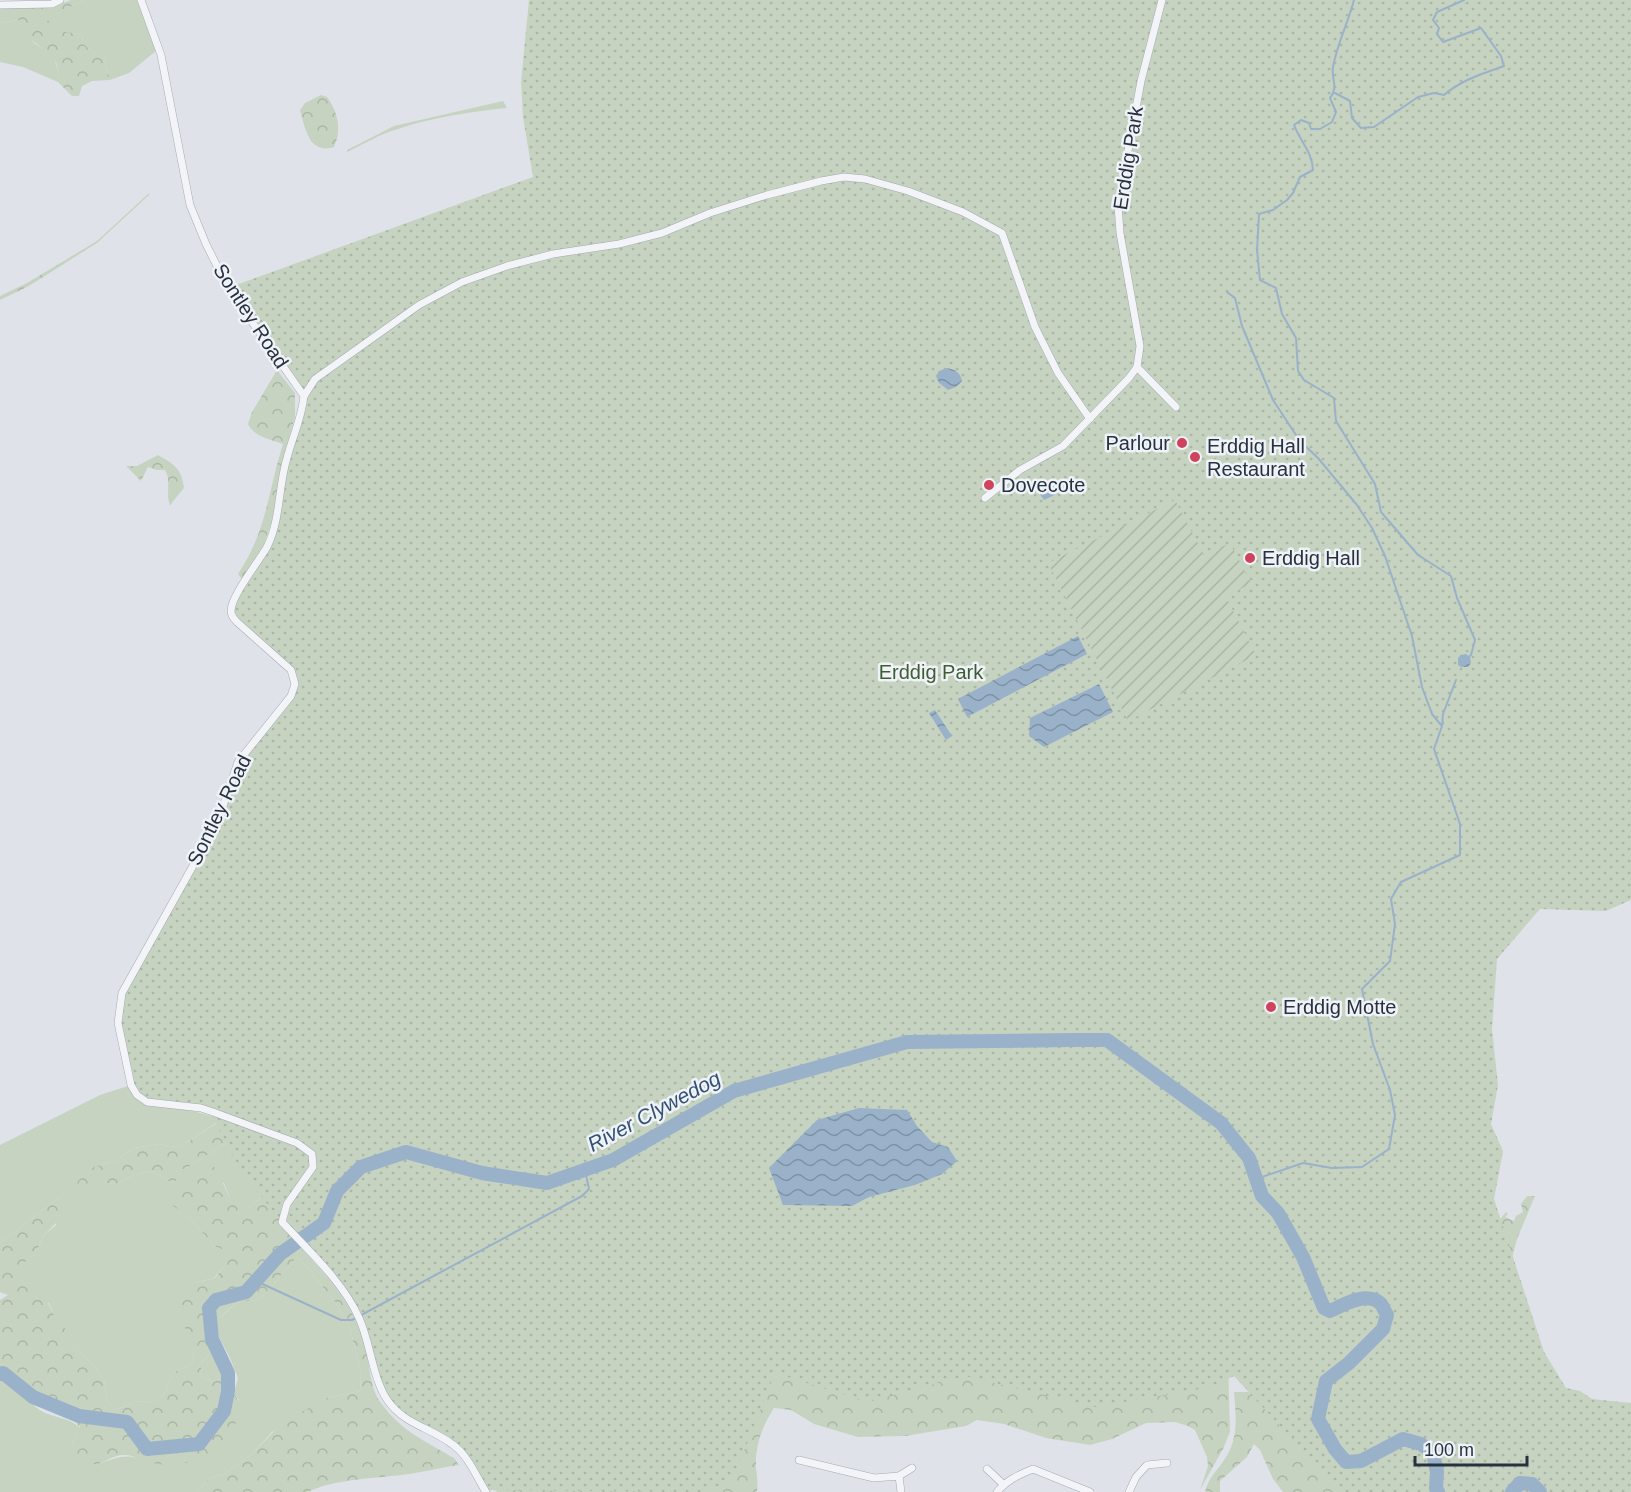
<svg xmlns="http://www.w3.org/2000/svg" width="1631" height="1492" font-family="Arial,sans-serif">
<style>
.grass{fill:#c6d3c0}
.forest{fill:url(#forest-crowns)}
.park{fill:url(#park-dots)}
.garden{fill:url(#garden-furrows)}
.water{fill:url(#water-waves)}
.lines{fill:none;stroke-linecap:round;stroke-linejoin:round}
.stream{stroke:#9ab2c9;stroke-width:2}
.river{stroke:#9ab2c9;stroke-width:14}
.street-casing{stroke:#a4aab3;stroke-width:8}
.street{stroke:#f2f4f7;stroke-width:7}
.poi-dot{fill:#cf435d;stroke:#eff2f6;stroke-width:2}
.labels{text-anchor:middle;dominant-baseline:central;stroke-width:5;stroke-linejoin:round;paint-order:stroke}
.street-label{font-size:20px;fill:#283140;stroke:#eff2f6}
.poi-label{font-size:20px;fill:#283140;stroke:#eff2f6;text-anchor:start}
.park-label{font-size:20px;fill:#3e5c35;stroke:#eff2f6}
.water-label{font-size:21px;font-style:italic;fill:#325174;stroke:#eff2f6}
</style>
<defs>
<pattern id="forest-crowns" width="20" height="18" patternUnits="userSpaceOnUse" patternTransform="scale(1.5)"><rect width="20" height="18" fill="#c6d3c0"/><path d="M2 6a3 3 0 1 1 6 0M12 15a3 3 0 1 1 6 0" fill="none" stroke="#aab6a6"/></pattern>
<pattern id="park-dots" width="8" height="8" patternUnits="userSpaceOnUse" patternTransform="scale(1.5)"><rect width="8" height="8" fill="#c6d3c0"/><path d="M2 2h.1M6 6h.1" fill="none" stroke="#aab6a6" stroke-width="1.8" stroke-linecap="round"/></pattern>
<pattern id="garden-furrows" width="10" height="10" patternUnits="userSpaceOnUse" patternTransform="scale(1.5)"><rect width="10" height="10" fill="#c6d3c0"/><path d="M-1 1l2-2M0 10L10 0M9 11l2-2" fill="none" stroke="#aab6a6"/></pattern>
<pattern id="water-waves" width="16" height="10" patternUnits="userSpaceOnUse" patternTransform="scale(1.5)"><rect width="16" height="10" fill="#9ab2c9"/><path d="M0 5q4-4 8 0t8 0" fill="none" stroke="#7e91a5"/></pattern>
</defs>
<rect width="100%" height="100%" fill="#dfe3e9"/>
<g class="grass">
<path d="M84,0H139L157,50L129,73L110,80L104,60L82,43L83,35L61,31L45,19Z"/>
<path d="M19,20L34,43L53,55L59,73L58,82L23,67L0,62V23Z"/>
<path d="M503,101L507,108C470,112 433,117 398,129C380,134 364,144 347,152V150L394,126Z"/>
<path d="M128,1086L186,1109L222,1119L189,1141L175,1147L159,1144L134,1148L117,1160L91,1168L92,1190L101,1183L117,1184L129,1177L147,1171L162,1176L171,1183L176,1181V1172L190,1166L248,1129L270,1175L260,1198L248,1209L232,1204L224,1183L185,1179L173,1205L189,1217L214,1246L235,1254L214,1278L190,1284L189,1334L194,1353L192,1363L173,1373L164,1394L154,1403L137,1401L116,1410L107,1400L104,1380L95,1367L80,1353L71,1337L54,1315L49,1303L38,1300L21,1274L26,1261L36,1253L44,1235L56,1225L60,1197L0,1243V1145L100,1095Z"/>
<path d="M299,1258L336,1303L349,1325L361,1373L360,1391L326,1398L272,1432L251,1455L224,1474L208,1479L197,1492H0V1380C17,1384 25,1398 37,1408C51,1419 69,1416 80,1428L72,1444L96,1465C122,1455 130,1453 156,1464L239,1400L234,1393L238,1378L230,1358L219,1337L216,1322L241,1299L254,1301L264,1295L295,1259Z"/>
<path d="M209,1341L214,1348L223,1378L211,1382L202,1376L201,1363L210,1354Z"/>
</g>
<g class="forest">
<path d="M71,0H84L46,19L62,31L83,35L82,43L104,60L110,80L92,81L82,86L79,96H72L58,82C64,46 27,51 19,20L0,23V8L53,7Z"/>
<path d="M321,95L327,97C338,112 342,130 334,147C310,155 305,129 300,110L305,103Z"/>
<path d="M148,194H150L97,243L29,286L0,300V296L27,283L97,241Z"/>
<path d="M277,370L295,393V417L283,458L272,521L264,544L242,579L238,574C267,531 268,491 283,444C271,439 254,437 248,424L252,412Z"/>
<path d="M158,455C174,464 182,469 184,488L170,505C165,493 172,481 165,470H157L148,467L141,481L126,466H137Z"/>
<path d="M296,1072L299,1246C328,1277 353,1303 365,1345C370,1363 369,1387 381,1403C401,1431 425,1441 454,1458L459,1465C442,1467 425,1472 409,1474C381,1478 332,1479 308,1492H197L208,1479L224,1474L251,1455L280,1425L326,1398L360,1391L361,1373L349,1325L336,1303L299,1258L295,1259L264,1295L254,1301L241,1300C220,1316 208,1326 210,1354L201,1363L202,1376L211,1382L223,1378C239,1400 246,1404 232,1431C219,1456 185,1468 157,1464C145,1462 135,1454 122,1455C113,1456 104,1462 96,1465L76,1457L72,1444L80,1427L66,1413L38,1396L23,1382L0,1369V1300L8,1295L0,1292V1243L60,1197L69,1199L71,1208L44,1235L36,1253L26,1261L22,1274L38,1300L46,1299L54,1315L72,1337L80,1353L95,1367L104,1380L107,1400L116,1410L137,1401L154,1403L164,1394L173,1373L192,1363L194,1353L175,1301L190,1284L215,1278L234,1254L214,1246L189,1217L172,1205L185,1179L209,1165L216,1168L232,1203L248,1209L260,1198L270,1175L248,1129L190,1166L176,1172V1181L171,1183L162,1176L147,1171L129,1177L117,1184L101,1183L86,1197L78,1194L77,1182L91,1168L117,1160L134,1148L159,1144L175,1147L189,1141Z"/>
<path d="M1527,1196H1535L1517,1239L1511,1262L1498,1222L1506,1212L1508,1214L1505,1217L1514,1221L1516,1216L1523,1212L1521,1204Z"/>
<path d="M1228,1361L1230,1432L1223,1449L1200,1490L1208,1466L1207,1457L1195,1430L1188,1426L1175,1422L1146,1423L1112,1439L1090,1445L1046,1438L1004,1424L977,1420L966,1426L905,1436L858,1437L814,1424L791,1410L774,1408C762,1427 755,1445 756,1468C757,1476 758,1484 757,1492H497L467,1446L733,1366Z"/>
<path d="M1234,1392H1249L1372,1492H1283L1273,1479L1260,1450L1254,1444L1247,1457L1220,1481V1492H1205C1208,1478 1217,1471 1224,1460C1239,1439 1236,1417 1234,1392Z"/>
</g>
<path class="park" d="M529,0H1631V900L1606,911L1540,909L1497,959L1492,1029L1498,1085L1491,1124L1503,1151L1494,1199L1544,1352L1566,1388L1580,1391L1592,1399L1631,1403V1492H1341L1234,1376L1211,1387L1095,1407L965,1376L868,1402L775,1373L732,1481L702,1492L485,1490L462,1452L425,1429L387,1400L359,1317L333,1278L282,1222L257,1191L232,1155L211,1114L169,1104L147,1102L137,1095L118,1023L122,993L218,821L238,762L291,696L295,684L291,670L237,622L231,610L267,546L286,459L304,396L228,288L533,177L523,117L521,82Z"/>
<path class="garden" d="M1175,500L1204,555L1230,543L1251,583L1226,597L1256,655L1128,721L1048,563Z"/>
<g class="water">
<path d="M947,368C956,370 960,372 962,381L956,387L948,390L939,383L936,376L939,371Z"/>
<path d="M1055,481H1060L1063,485L1061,492L1044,500L1039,493L1040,488Z"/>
<path d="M1078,636L1087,654L967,717L958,699Z"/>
<path d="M1466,654L1470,657L1471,663L1468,667H1461L1458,665V658L1461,655Z"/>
<path d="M1099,684L1113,712L1044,747L1029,736L1030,718Z"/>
<path d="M935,710L952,736L946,740L929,713Z"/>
<path d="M859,1108L907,1110L917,1126L932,1142L948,1147L957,1161L942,1174L915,1185L869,1197L852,1206L783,1205L769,1168L817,1120Z"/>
</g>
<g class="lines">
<g class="stream">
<path d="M1354,0C1348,23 1337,44 1333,67C1331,79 1339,87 1330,98L1336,112L1332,122L1320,129H1311L1309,123L1301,120L1294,125C1301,143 1312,151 1313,170L1300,177L1293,193L1287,200L1273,210L1259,214L1257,250L1260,280L1276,288L1282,314L1296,338L1298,371L1304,380L1334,398L1336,421L1375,484L1381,512L1418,555L1451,576L1457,598L1475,640L1471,655L1464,661"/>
<path d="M1335,93L1350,101L1352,118L1361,128L1374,127L1418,97L1434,93L1444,95C1463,79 1482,74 1504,66L1501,56L1481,28L1443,42L1437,34L1439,28L1433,20L1437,12L1464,0"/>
<path d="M1227,292L1235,298L1242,326L1273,400L1300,441L1318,458L1357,505L1372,528L1385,556L1412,636L1422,687L1432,714L1441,725"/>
<path d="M1256,1179L1303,1163L1332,1168L1362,1167L1389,1149L1395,1115L1390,1090L1373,1044L1362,989L1390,961L1395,924L1391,899L1401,882L1460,855V824L1434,749L1442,726L1443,714L1456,680"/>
<path d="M256,1281L341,1320H352L582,1196L589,1189L585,1170"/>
</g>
<g class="river">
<path d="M0,1374L3,1373L33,1397L79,1416L127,1422L147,1449L199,1444L224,1411L228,1391V1373L212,1339L209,1308L216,1300L246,1292L280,1254L324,1223L337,1191L361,1167L406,1152L482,1173L547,1183L613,1160L734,1091L907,1042L1073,1040H1107L1221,1123L1249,1158L1262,1196L1278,1213L1303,1257L1324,1308L1330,1311C1343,1305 1366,1291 1380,1303C1383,1306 1385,1312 1387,1315L1383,1329L1349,1363L1326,1381L1318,1419L1335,1449L1346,1462L1361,1461L1403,1439L1421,1444L1433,1453L1437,1472L1436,1488L1438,1492"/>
<path d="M1512,1492L1520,1483L1532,1484L1540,1492"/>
</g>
<g class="street-casing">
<g id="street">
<path d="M141,0L161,55L190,205L206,244L228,288L304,396C301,421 293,435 287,458C278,487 281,519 267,547C259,561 231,596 231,611C231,615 234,619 237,622L291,670L295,684L291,696L238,762L218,821L122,993L118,1023L131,1085L137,1095L147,1102L201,1108L213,1112L297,1143L312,1154L313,1167L287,1204L282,1222C308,1250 344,1283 359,1318C371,1344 372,1378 388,1401C404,1424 431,1428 452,1444C468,1455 476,1476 486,1492"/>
<path d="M0,5L52,4L60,0"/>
<path d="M1137,367L1176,407"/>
<path d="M304,396L315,379L419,305L462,282L507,266L553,254L619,244L662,233L710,213L767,195L821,181L844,177L865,179L908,191L963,212L1002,233L1035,327L1058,373L1090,419"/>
<path d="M985,498L1020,470L1063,446L1129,378L1137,367L1140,346L1120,233L1118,205L1141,81L1162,0"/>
<path d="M799,1460L874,1478L899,1476L901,1492"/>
<path d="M987,1469L1003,1484"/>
<path d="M899,1476L912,1468"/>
<path d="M997,1492C1007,1480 1018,1475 1033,1469L1090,1492"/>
<path d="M1129,1492L1136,1477L1147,1465L1167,1463"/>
</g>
</g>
<use href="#street" class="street"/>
</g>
<g class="poi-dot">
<circle cx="1182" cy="443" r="6"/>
<circle cx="1195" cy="457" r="6"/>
<circle cx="989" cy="485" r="6"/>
<circle cx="1250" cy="558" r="6"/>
<circle cx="1271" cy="1007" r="6"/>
</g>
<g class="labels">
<g class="street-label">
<text transform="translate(1128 158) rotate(-81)">Erddig Park</text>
<text transform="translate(251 316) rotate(57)">Sontley Road</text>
<text transform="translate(219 810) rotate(-64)">Sontley Road</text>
</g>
<g class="poi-label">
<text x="1170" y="443" text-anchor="end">Parlour</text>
<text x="1207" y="446">Erddig Hall<tspan x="1207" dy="23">Restaurant</tspan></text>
<text x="1001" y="485">Dovecote</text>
<text x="1262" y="558">Erddig Hall</text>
<text x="1283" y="1007">Erddig Motte</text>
</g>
<g class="park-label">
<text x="931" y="672">Erddig Park</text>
</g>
<g class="water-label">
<text transform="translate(654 1111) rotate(-28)">River Clywedog</text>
</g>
</g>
<path d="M1415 1456v9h112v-9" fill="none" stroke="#283140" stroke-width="3"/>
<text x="1424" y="1456" font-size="18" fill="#283140" stroke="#eff2f6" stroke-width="4.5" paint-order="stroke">100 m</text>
</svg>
